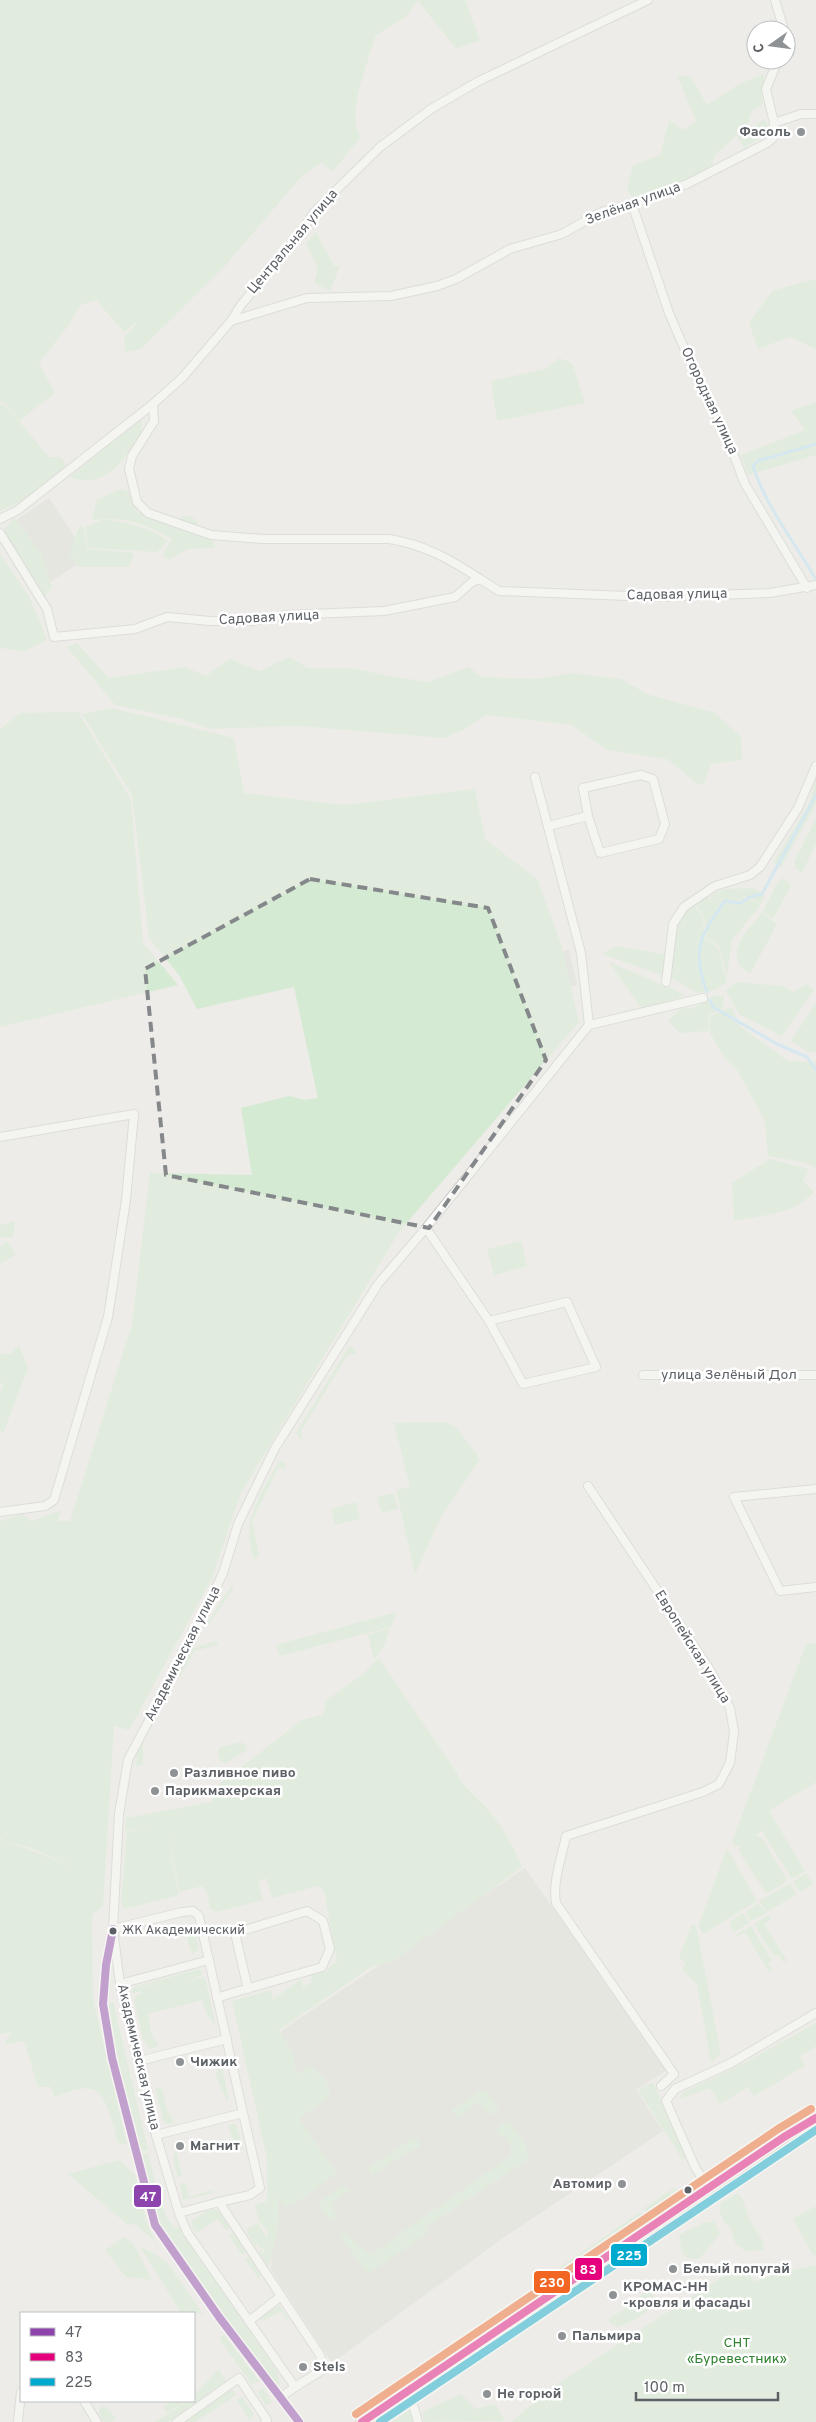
<svg xmlns="http://www.w3.org/2000/svg" width="816" height="2422" font-family="Overpass,sans-serif">
<style>
.industrial{fill:#deddd9}
.green{fill:#d5ead2}
.lines{fill:none;stroke-linecap:round;stroke-linejoin:round}
.stream{stroke:#bbe2f8;stroke-width:3}
.minor-casing{stroke:#c9c9c8;stroke-width:10}
.primary-casing{stroke:#d6ccb4;stroke-width:14}
.minor{stroke:#fcfcfc;stroke-width:8}
.primary{stroke:#f3f1e8;stroke-width:11}
.bus-1-casing{stroke:#fff;stroke-width:11}
.bus-2-casing{stroke:#fff;stroke-width:11}
.bus-3-casing{stroke:#fff;stroke-width:11}
.bus-4-casing{stroke:#fff;stroke-width:11}
.bus-1{stroke:#8e44ad;stroke-width:8}
.bus-2{stroke:#e5007d;stroke-width:8}
.bus-3{stroke:#00a9ce;stroke-width:8}
.bus-4{stroke:#f26522;stroke-width:8}
.marked{fill:none;stroke:#85888b;stroke-width:4;stroke-dasharray:10 6;stroke-linejoin:round}
.poi-dot{fill:#8f9294;stroke:#fff;stroke-width:2}
.bus-dot{fill:#5d6166;stroke:#fff;stroke-width:2}
.labels{text-anchor:middle;dominant-baseline:central;stroke-width:5;stroke-linejoin:round;paint-order:stroke}
.bus-label{font-size:13px;fill:#5d6166;stroke:#fff;text-anchor:start}
.poi-label{font-size:14px;font-weight:bold;fill:#5d6166;stroke:#fff;text-anchor:start}
.street-label{font-size:14px;fill:#5d6166;stroke:#fff}
.park-label{font-size:14px;fill:#308230;stroke:#fff}
.line-badge{stroke:#fff;stroke-width:2}
.badge-label{font-size:14px;text-anchor:middle;font-weight:bold;fill:#fff}
</style>
<rect width="100%" height="100%" fill="#edece8"/>
<g class="industrial">
<path d="M49,498L88,557L43,587L4,528Z"/>
<path d="M569,950L577,985L560,989L553,954Z"/>
<path d="M525,1868L667,2070L636,2090L663,2131L503,2238L332,2363L271,2270L282,2030Z"/>
</g>
<g class="green">
<path d="M0,0H465L480,40L456,49L418,1L406,17L376,35C369,59 345,116 361,137L332,172L322,162L301,177L224,267L141,349L126,352L124,337L136,325L135,323L124,332L96,300L81,305L68,326L39,363L55,393L19,421L49,457H60L68,466L27,499L0,511V405L3,404L15,416L3,401L0,403Z"/>
<path d="M764,74L763,104L752,111L748,125L715,155L712,167L690,178L634,199L627,190L633,165L660,155L669,120L683,130L696,121L677,75L691,77L707,105L739,84Z"/>
<path d="M765,119L770,132L744,148L737,136Z"/>
<path d="M316,232L334,266H340L330,291L314,283L318,268L306,244Z"/>
<path d="M816,279V349L790,337L758,349L749,323L772,291Z"/>
<path d="M559,358L572,363L585,403L497,421L491,381L545,369Z"/>
<path d="M816,402V455L748,475L741,455L805,430L791,411Z"/>
<path d="M141,418L142,432C125,458 106,491 70,477Z"/>
<path d="M120,489L130,492L138,512L171,527L184,516L192,517L212,540L216,548L188,549L168,560L163,555L172,539C142,523 127,516 92,520L97,500Z"/>
<path d="M14,517L41,553L52,587L44,598L4,533Z"/>
<path d="M104,519C128,523 147,526 168,541L157,552L88,548L85,527Z"/>
<path d="M80,525L84,529L87,549L134,553L129,567H78L69,553Z"/>
<path d="M0,554L29,596L47,640L24,651L0,648Z"/>
<path d="M77,643L109,678L185,667L206,676L230,659L260,671L289,657L308,668H352L388,676L428,682L469,667L482,677L538,679L571,673L621,679L647,694L715,713L741,737L742,760L711,764L704,784L699,785L667,759L607,750L572,725L486,715L467,728L444,738L299,726L210,729L182,719L115,705L67,647Z"/>
<path d="M112,708L234,738L244,793L344,805L475,789L485,839L537,879L561,944L579,1022L399,1232L241,1493L212,1578L129,1730L114,1726L103,1906L92,1915L93,1999L127,2144L118,2143C114,2129 107,2092 92,2089C81,2086 65,2094 54,2097L51,2087H38L24,2041L4,2045L11,2032L0,2034V1840L28,1849L75,1868L29,1847L6,1842L0,1838V1521L21,1514L32,1521L61,1510L58,1521H70L132,1324L150,1173L252,1175L241,1108L289,1096L305,1100L318,1098L294,987L197,1009L179,975L149,938L132,795L82,714Z"/>
<path d="M78,712L131,800L143,943L178,985L0,1027V729L20,713Z"/>
<path d="M816,780V804L781,867L773,863L809,804Z"/>
<path d="M816,818V843L802,873L795,868V860Z"/>
<path d="M784,878L791,886L773,919L763,911L779,880Z"/>
<path d="M753,888L765,895L761,904L744,896L726,908L744,897L761,905L732,940L727,976L719,946L706,937L704,917L696,904L707,897L721,913L709,897L724,889Z"/>
<path d="M695,905L703,918L705,938L718,948L727,982L715,990L698,993L671,978L602,954L617,946L661,954L673,950C675,930 677,916 695,905Z"/>
<path d="M762,912L777,924L750,974C720,956 748,930 762,912Z"/>
<path d="M609,962L686,995L643,1011Z"/>
<path d="M736,982L782,986L793,992L806,984L814,990L782,1036L739,1014L726,991Z"/>
<path d="M715,995L724,996L723,1008L709,1015L708,1031L680,1033L668,1021L681,1008L691,1009Z"/>
<path d="M816,1003V1053L807,1051L791,1041Z"/>
<path d="M732,1007L740,1026L788,1061L816,1062V1170L815,1167L803,1162L768,1156L765,1121L738,1071L723,1056L709,1031L710,1016Z"/>
<path d="M770,1159L809,1169L803,1181L814,1192C791,1216 765,1214 734,1221L732,1183Z"/>
<path d="M15,1221L13,1238L0,1237V1225Z"/>
<path d="M7,1241L16,1254L0,1264V1247Z"/>
<path d="M521,1241L527,1266L494,1275L487,1249Z"/>
<path d="M19,1345L28,1368L3,1433L0,1430V1392L3,1385L0,1382V1354H10Z"/>
<path d="M349,1346L353,1348L357,1353L347,1356L301,1431L303,1439H300L296,1433Z"/>
<path d="M444,1422L456,1427L480,1459L441,1517L415,1574L396,1490L410,1487L394,1423Z"/>
<path d="M279,1460L285,1463V1470L279,1467L252,1521L259,1556L254,1559C239,1521 262,1494 279,1460Z"/>
<path d="M394,1493L398,1509L382,1513L377,1497Z"/>
<path d="M356,1502L360,1519L335,1525L331,1509Z"/>
<path d="M232,1585L234,1587L209,1624L207,1623Z"/>
<path d="M397,1612L391,1627L280,1656L276,1645Z"/>
<path d="M390,1628L384,1646L374,1659L368,1635Z"/>
<path d="M217,1641L218,1645L194,1651L180,1677L177,1675L193,1648Z"/>
<path d="M816,1643V1782L769,1811L805,1871L792,1879L762,1831L756,1835L762,1838L786,1878L785,1883L766,1893L739,1852L740,1845L735,1847L732,1842L806,1644Z"/>
<path d="M379,1658L457,1773C464,1790 480,1799 490,1812C504,1829 514,1848 522,1867L395,1960L371,1967L279,2030L293,2054L296,2075L309,2065L326,2080L330,2096L299,2119L337,2173L300,2200L285,2207L278,2196L279,2221L269,2267L258,2251L261,2250L264,2254L265,2246L261,2249L254,2240L257,2245L255,2246L247,2232V2229L258,2223L267,2238L268,2231L259,2221L255,2205L267,2201V2158L232,2001L271,1990L273,2000L301,1979L303,1987L312,1982L311,1975L326,1971L337,1961L324,1891L318,1886L272,1898L266,1878L258,1881L263,1900L217,1912L210,1909L207,1892L202,1886L180,1892L166,1826L179,1895L124,1909L121,1903L127,1832L150,1828L125,1831L126,1818L211,1802L219,1784L302,1720L321,1715L326,1708L325,1701L362,1675Z"/>
<path d="M164,1698L167,1699L143,1742V1765L136,1766L137,1747Z"/>
<path d="M241,1742L247,1746L245,1751L226,1763L220,1761L217,1751L221,1747Z"/>
<path d="M727,1848L757,1901L703,1934L698,1927Z"/>
<path d="M806,1873L813,1884L800,1892L793,1882Z"/>
<path d="M790,1883L797,1894L767,1912L759,1901Z"/>
<path d="M758,1903L766,1913L751,1921L746,1912Z"/>
<path d="M743,1913L749,1923L734,1932L729,1922Z"/>
<path d="M768,1915L771,1920L764,1924L787,1961L784,1963L779,1956L773,1955L754,1924Z"/>
<path d="M692,1924L696,1926L721,2054L711,2062L697,1985L683,1970L685,1963L679,1957Z"/>
<path d="M188,1926L195,1930L199,1948L193,1954L191,1952L184,1928Z"/>
<path d="M751,1926L772,1960L768,1963L772,1970L769,1972L745,1932L737,1937L736,1935Z"/>
<path d="M200,1969L204,1974L189,1980L205,1977L216,2026L207,2015L202,2000L148,2014L152,2036L159,2046L150,2049L143,2039L134,2000L136,1996L142,1993L141,1988L166,1981L141,1987V1991L132,1994V1990L137,1986Z"/>
<path d="M113,2002L148,2150L140,2152L114,2048L107,2006Z"/>
<path d="M816,2023V2046L800,2056L805,2066L754,2096L748,2087L720,2104L710,2088L680,2099L682,2093L746,2062Z"/>
<path d="M218,2067L222,2069L229,2100L227,2101L215,2075Z"/>
<path d="M653,2082L686,2157L683,2160L638,2090Z"/>
<path d="M157,2087L162,2089L167,2110L174,2122L167,2124L163,2120L155,2088Z"/>
<path d="M480,2091H487L499,2108L490,2115L479,2102L457,2118L452,2110Z"/>
<path d="M503,2123H510L523,2141L530,2158L425,2228L428,2233L367,2274L340,2236L346,2232L359,2247L363,2248L370,2255L512,2155L510,2151L512,2148L505,2136L501,2137L496,2129Z"/>
<path d="M236,2124L243,2148L236,2150L228,2125Z"/>
<path d="M412,2138H416L421,2145L372,2175L368,2168Z"/>
<path d="M176,2151L182,2176L178,2177L173,2159Z"/>
<path d="M148,2153L158,2193L166,2216L174,2227L180,2228L277,2371L280,2387L276,2386L165,2235L158,2221L141,2155Z"/>
<path d="M120,2160L135,2175L148,2227L156,2242L135,2224L128,2225L68,2174Z"/>
<path d="M185,2182L189,2197L212,2190L213,2193L183,2200L180,2184Z"/>
<path d="M343,2185L351,2190L330,2204L337,2216L330,2221L320,2206L321,2201Z"/>
<path d="M674,2188L678,2190L647,2211L643,2209Z"/>
<path d="M738,2193C746,2201 745,2213 751,2222C756,2232 765,2239 764,2250L746,2251L736,2245L730,2226L726,2225L719,2212L721,2203Z"/>
<path d="M816,2206V2255H813L793,2219Z"/>
<path d="M214,2209L218,2210L230,2227L226,2230L217,2219L197,2233L192,2227V2221L206,2211Z"/>
<path d="M639,2213H646L543,2285L540,2281Z"/>
<path d="M714,2221L720,2234L699,2259L688,2258L682,2253L679,2235L694,2227H698L702,2223Z"/>
<path d="M234,2232L247,2252L242,2255L229,2236Z"/>
<path d="M124,2237L133,2243L152,2280L126,2277L105,2250Z"/>
<path d="M140,2246L166,2261L203,2314L181,2313Z"/>
<path d="M249,2256L261,2276L258,2278L245,2259Z"/>
<path d="M742,2264L754,2282L776,2274L816,2265V2422H511L551,2388Z"/>
<path d="M650,2286L653,2291L654,2306L638,2318L618,2327L609,2323V2319L631,2305Z"/>
<path d="M527,2292L529,2295L453,2349L451,2346Z"/>
<path d="M279,2305L288,2318L287,2320L281,2312L262,2321L260,2318Z"/>
<path d="M224,2335L259,2381L252,2385L219,2338Z"/>
<path d="M439,2355L440,2358L368,2406L366,2403Z"/>
<path d="M219,2369L226,2381L169,2422H155L188,2401H194V2390L196,2393Z"/>
<path d="M263,2388L272,2402L266,2406L257,2392Z"/>
<path d="M232,2389L236,2395L195,2422H181Z"/>
<path d="M461,2394L476,2409L495,2404L505,2421L424,2422L422,2412Z"/>
<path d="M240,2398H243L254,2414L249,2420L237,2400Z"/>
<path d="M172,2401H186L167,2413L163,2407Z"/>
<path d="M105,2406L116,2418L111,2422H104L99,2413L101,2407Z"/>
<path d="M410,2410L413,2422H392Z"/>
</g>
<g class="lines">
<g class="stream">
<path d="M815,578C794,541 766,507 753,466L758,461L816,444"/>
<path d="M707,992C691,951 700,935 725,901L741,903L750,897L762,894L816,795"/>
<path d="M710,1000L713,1007L777,1044L807,1057L816,1070"/>
</g>
<g class="minor-casing">
<g id="minor">
<path d="M775,0L784,30"/>
<path d="M774,123L801,114H816"/>
<path d="M632,204L669,313L697,378L725,432L745,484L807,588"/>
<path d="M231,321L307,298L391,296L437,286L456,279L510,249L562,234L601,212L632,204L687,184L767,143L774,137V123L766,89L778,60"/>
<path d="M153,404L154,421L132,456L129,469L137,502L148,513L211,535L263,539H389C423,544 452,560 480,579"/>
<path d="M0,519L18,510L153,404L183,377L231,321L241,305L299,235L315,211L380,147L431,109L477,82L648,0"/>
<path d="M0,533L47,609L54,637L135,629L167,617L210,621H252L286,615L384,611L455,597L472,582L480,579L499,591L653,597L770,593L816,585"/>
<path d="M535,777L581,953L589,1025"/>
<path d="M548,826L588,816L583,788L641,775L653,779L665,824L659,839L600,853L588,816"/>
<path d="M666,982L673,924L684,907L715,886L750,875L760,867L798,808L816,766"/>
<path d="M0,1137L134,1114L126,1200L108,1317L54,1500L45,1506L0,1512"/>
<path d="M426,1228L589,1025L703,998"/>
<path d="M643,1375H816"/>
<path d="M588,1486L710,1670L730,1708L734,1732L730,1763L719,1784L703,1792L566,1836C562,1857 552,1882 556,1903L674,2074L661,2086"/>
<path d="M816,1489L734,1497L780,1591L816,1587"/>
<path d="M113,1929L182,1912L193,1911L199,1916L243,2113L156,2135"/>
<path d="M120,1984L209,1960"/>
<path d="M217,1998L229,1994L322,1967L330,1949L323,1921L307,1911L235,1933L248,1989"/>
<path d="M139,2061L227,2039"/>
<path d="M708,2188L695,2167L666,2101L675,2089L731,2063L816,2013"/>
<path d="M219,2202L250,2195L260,2188L243,2113"/>
<path d="M179,2213L219,2202L320,2355L324,2369L295,2387"/>
<path d="M249,2321L281,2296"/>
<path d="M405,2394L414,2408L418,2422"/>
<path d="M84,2401L97,2422"/>
<path d="M18,2422L21,2392"/>
<path d="M177,2422L239,2378L267,2420L265,2422"/>
<path d="M299,2422L280,2398L295,2387L187,2232L179,2213L156,2135L120,1984L113,1929L119,1814L128,1760L191,1641L223,1573L238,1524L275,1448L378,1284L426,1228L489,1321L523,1384L596,1367L567,1302L489,1321"/>
</g>
</g>
<g class="primary-casing">
<path id="primary" d="M362,2422L784,2137L816,2118"/>
</g>
<use href="#minor" class="minor"/>
<use href="#primary" class="primary"/>
<g class="bus-1-casing">
<path id="bus-1" d="M113,1929L106,1965L103,2004L112,2058L155,2225L219,2317L299,2422"/>
</g>
<g class="bus-2-casing">
<path id="bus-2" d="M362,2422L784,2137L816,2118"/>
</g>
<g class="bus-3-casing">
<path id="bus-3" d="M380,2422L816,2130"/>
</g>
<g class="bus-4-casing">
<path id="bus-4" d="M356,2414L778,2129L811,2109"/>
</g>
<use href="#bus-1" class="bus-1"/>
<use href="#bus-2" class="bus-2"/>
<use href="#bus-3" class="bus-3"/>
<use href="#bus-4" class="bus-4"/>
</g>
<path d="M0 0H816V2422H0ZM310,879L488,908L546,1060L429,1228L166,1175L145,969Z" fill="#edece8" fill-opacity=".55" fill-rule="evenodd"/>
<path class="marked" d="M310,879L488,908L546,1060L429,1228L166,1175L145,969Z"/>
<g class="poi-dot">
<circle cx="801" cy="132" r="5"/>
<circle cx="174" cy="1773" r="5"/>
<circle cx="155" cy="1791" r="5"/>
<circle cx="180" cy="2062" r="5"/>
<circle cx="180" cy="2146" r="5"/>
<circle cx="622" cy="2184" r="5"/>
<circle cx="673" cy="2269" r="5"/>
<circle cx="613" cy="2295" r="5"/>
<circle cx="562" cy="2336" r="5"/>
<circle cx="303" cy="2367" r="5"/>
<circle cx="487" cy="2394" r="5"/>
</g>
<g class="bus-dot">
<circle cx="113" cy="1931" r="4.5"/>
<circle cx="688" cy="2190" r="4.5"/>
</g>
<g class="labels">
<g class="bus-label">
<text x="122" y="1931">ЖК Академический</text>
</g>
<g class="poi-label">
<text x="791" y="132" text-anchor="end">Фасоль</text>
<text x="184" y="1773">Разливное пиво</text>
<text x="165" y="1791">Парикмахерская</text>
<text x="190" y="2062">Чижик</text>
<text x="190" y="2146">Магнит</text>
<text x="612" y="2184" text-anchor="end">Автомир</text>
<text x="683" y="2269">Белый попугай</text>
<text x="623" y="2287">КРОМАС-НН<tspan x="623" dy="16">-кровля и фасады</tspan></text>
<text x="572" y="2336">Пальмира</text>
<text x="313" y="2367">Stels</text>
<text x="497" y="2394">Не горюй</text>
</g>
<g class="street-label">
<text transform="translate(633 204) rotate(-20)">Зелёная улица</text>
<text transform="translate(293 242) rotate(-50)">Центральная улица</text>
<text transform="translate(709 401) rotate(65)">Огородная улица</text>
<text transform="translate(677 595) rotate(-1)">Садовая улица</text>
<text transform="translate(269 618) rotate(-3)">Садовая улица</text>
<text x="729" y="1375">улица Зелёный Дол</text>
<text transform="translate(692 1647) rotate(58)">Европейская улица</text>
<text transform="translate(183 1654) rotate(-63)">Академическая улица</text>
<text transform="translate(138 2057) rotate(77)">Академическая улица</text>
</g>
<g class="park-label">
<text x="737" y="2343">СНТ<tspan x="737" dy="16">«Буревестник»</tspan></text>
</g>
</g>
<g class="line-badge">
<rect x="133" y="2184" width="29" height="24" rx="5" fill="#8e44ad"/>
<rect x="610" y="2243" width="38" height="24" rx="5" fill="#00a9ce"/>
<rect x="574" y="2257" width="29" height="24" rx="5" fill="#e5007d"/>
<rect x="533" y="2270" width="38" height="24" rx="5" fill="#f26522"/>
</g>
<g class="badge-label">
<text x="148" y="2201">47</text>
<text x="629" y="2260">225</text>
<text x="588" y="2274">83</text>
<text x="552" y="2287">230</text>
</g>
<rect x="20" y="2312" width="175" height="90" fill="#ffffff" stroke="#bec0c2"/>
<rect x="30" y="2328" width="25" height="8" fill="#8e44ad" stroke="#bec0c2"/>
<text x="65" y="2337" font-size="15" fill="#5d6166">47</text>
<rect x="30" y="2353" width="25" height="8" fill="#e5007d" stroke="#bec0c2"/>
<text x="65" y="2362" font-size="15" fill="#5d6166">83</text>
<rect x="30" y="2378" width="25" height="8" fill="#00a9ce" stroke="#bec0c2"/>
<text x="65" y="2387" font-size="15" fill="#5d6166">225</text>
<g transform="translate(771 45) rotate(256)"><circle r="24" fill="#ffffff" stroke="#bec0c2"/>
<path d="M0-4L9 19L0 12L-9 19Z" fill="#8f9294"/>
<text y="-8" font-size="14" font-weight="bold" text-anchor="middle" fill="#5d6166">С</text>
</g>
<path d="M636 2392v8h142v-8" fill="none" stroke="#5d6166" stroke-width="2.5"/>
<text x="644" y="2392" font-size="15" fill="#5d6166" stroke="#ffffff" stroke-width="4" paint-order="stroke">100 m</text>
</svg>
